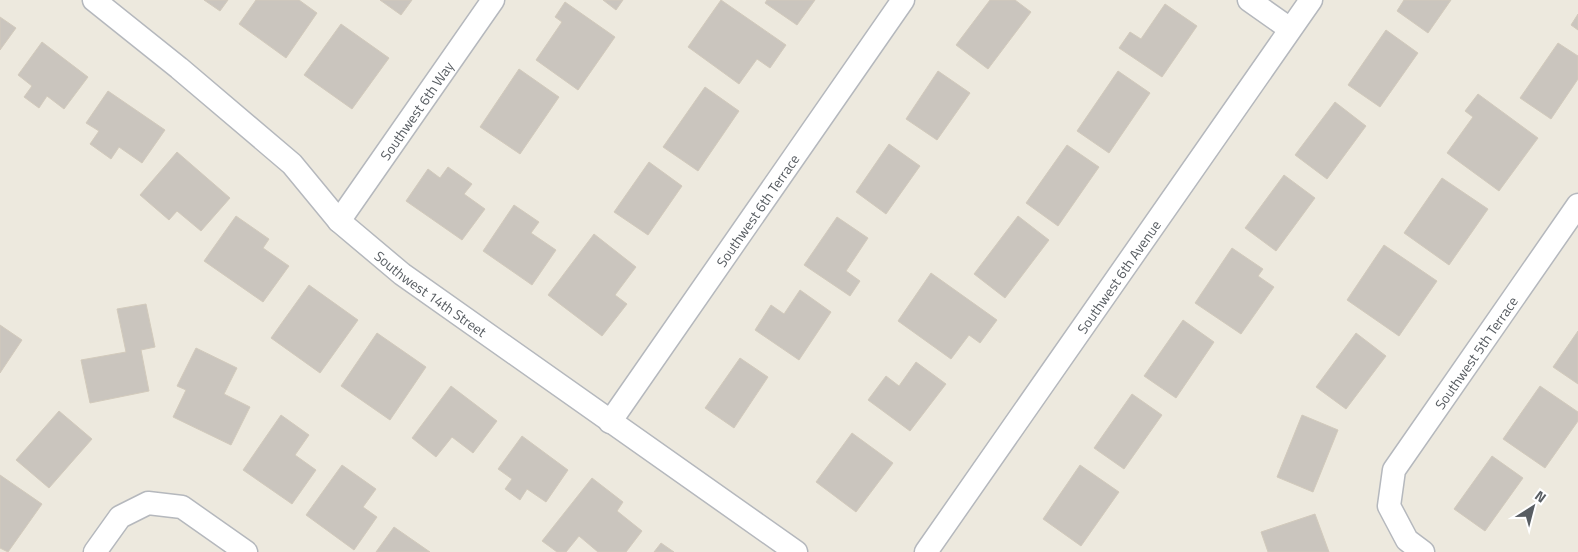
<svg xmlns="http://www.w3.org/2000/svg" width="1578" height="552" font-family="'Titillium Web',sans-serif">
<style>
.building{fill:#cac5be;stroke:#d2cabc}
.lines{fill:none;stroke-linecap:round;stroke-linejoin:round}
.street-casing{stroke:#b5b8bd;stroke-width:25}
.street{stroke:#fff;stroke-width:22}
.labels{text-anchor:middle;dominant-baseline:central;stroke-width:4;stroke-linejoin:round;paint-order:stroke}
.street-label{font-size:14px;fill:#585d62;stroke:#fff}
</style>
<rect width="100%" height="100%" fill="#ede9de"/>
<g class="building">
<path d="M204,0H228L220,11Z"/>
<path d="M256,0H299L317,13L286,58L239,24Z"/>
<path d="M380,0H412L401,15Z"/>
<path d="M603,0H623L616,10Z"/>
<path d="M721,0L786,45L770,68L757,59L739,84L688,47Z"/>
<path d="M767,0H815L797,25L765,3Z"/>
<path d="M990,0H1015L1031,12L988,69L956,45Z"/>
<path d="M1404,0H1451L1428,33L1397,11Z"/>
<path d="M565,2L615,37L578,90L536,60L562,22L555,17Z"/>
<path d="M1165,4L1197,26L1162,77L1119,48L1130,32L1141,39Z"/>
<path d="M1578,14V30L1571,25Z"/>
<path d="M0,17L16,28L0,50Z"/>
<path d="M341,24L389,58L352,109L304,75Z"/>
<path d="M1386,30L1418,53L1380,107L1348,85Z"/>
<path d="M42,42L88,77L64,109L47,96L39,108L24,97L32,86L18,75Z"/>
<path d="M1558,43L1578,56V79L1551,119L1520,98Z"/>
<path d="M519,69L559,97L520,154L480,127Z"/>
<path d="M938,71L970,93L937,140L906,119Z"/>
<path d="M1118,71L1150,93L1109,153L1077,131Z"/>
<path d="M705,87L739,111L698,171L663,147Z"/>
<path d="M108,91L165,130L142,163L119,147L111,159L90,144L99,131L86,123Z"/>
<path d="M1478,94L1538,138L1499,191L1447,153L1473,117L1465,111Z"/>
<path d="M1335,102L1366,126L1327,179L1295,155Z"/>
<path d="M889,144L920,166L886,214L856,192Z"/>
<path d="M1067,145L1099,167L1058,226L1026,203Z"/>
<path d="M177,152L230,198L201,231L177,211L169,220L140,195Z"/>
<path d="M649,162L682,186L648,235L614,212Z"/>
<path d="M448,167L472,184L464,194L485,209L462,240L406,201L428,169L440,178Z"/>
<path d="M1284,175L1315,198L1276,251L1245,228Z"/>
<path d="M1442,178L1488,209L1449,265L1404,233Z"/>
<path d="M514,205L539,222L531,233L556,250L532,285L483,251Z"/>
<path d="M236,216L269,239L263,248L289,266L263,302L204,261Z"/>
<path d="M1018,216L1049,240L1005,298L974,274Z"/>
<path d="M837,217L868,238L846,271L860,281L850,296L804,265Z"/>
<path d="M594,234L636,267L615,295L627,304L602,336L548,295Z"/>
<path d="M1384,245L1437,281L1399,336L1347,300Z"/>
<path d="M1232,248L1263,269L1258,276L1274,287L1241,334L1195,303Z"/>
<path d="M931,273L997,320L980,343L969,335L951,359L898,321Z"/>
<path d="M309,285L358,320L320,373L271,338Z"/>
<path d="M800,290L831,312L799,360L755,330L771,305L784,314Z"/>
<path d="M146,304L155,347L141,350L149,391L90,403L81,360L126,352L117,309Z"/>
<path d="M1183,320L1214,342L1176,398L1144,376Z"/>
<path d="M0,325L22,340L0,373Z"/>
<path d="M1578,331V384L1553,367Z"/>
<path d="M377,333L426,367L390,420L341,386Z"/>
<path d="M1356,333L1386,356L1346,409L1316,387Z"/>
<path d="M196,348L237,368L224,394L250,407L231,445L173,417L186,390L177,386Z"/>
<path d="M740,358L768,377L734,428L705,408Z"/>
<path d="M916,362L946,384L910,431L868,400L886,376L899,386Z"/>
<path d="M451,386L497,421L473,453L452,437L436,457L412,438Z"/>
<path d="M1540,386L1578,412V421L1545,468L1503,439Z"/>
<path d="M1132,394L1162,415L1124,469L1094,448Z"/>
<path d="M59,411L92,439L49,488L16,460Z"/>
<path d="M281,415L309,435L295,455L316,470L292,504L243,470Z"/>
<path d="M1302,415L1338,430L1313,492L1277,477Z"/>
<path d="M852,433L893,463L856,512L816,482Z"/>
<path d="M522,436L568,470L546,502L527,489L520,500L505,489L512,479L498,469Z"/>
<path d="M1492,456L1523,478L1485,531L1454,509Z"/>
<path d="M342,465L376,489L363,507L377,517L354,550L306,515Z"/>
<path d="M1080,465L1119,492L1081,546L1043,519Z"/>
<path d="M0,475L42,504L8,552L0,548Z"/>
<path d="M592,478L623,502L617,511L642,531L626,552H598L579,536L566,552H557L542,541Z"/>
<path d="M1315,514L1329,552H1268L1261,532Z"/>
<path d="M394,527L430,552H376Z"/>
<path d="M661,543L674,552H654Z"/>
</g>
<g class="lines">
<g class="street-casing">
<g id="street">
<path id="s1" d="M94,0L179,68L292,164L339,221L402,274L796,552"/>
<path d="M1249,0L1290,29"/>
<path id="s2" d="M339,221L493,0"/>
<path id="s3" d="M610,422L903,0"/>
<path d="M95,552L120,517L148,503L182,507L246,552"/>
<path id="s4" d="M926,552L1311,0"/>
<path id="s5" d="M1423,552L1407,540L1389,506L1394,470L1578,205"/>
</g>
</g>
<use href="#street" class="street"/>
</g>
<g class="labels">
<g class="street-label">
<text stroke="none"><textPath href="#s2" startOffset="135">Southwest 6th Way</textPath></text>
<text stroke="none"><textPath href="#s3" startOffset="258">Southwest 6th Terrace</textPath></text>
<text stroke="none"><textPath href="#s4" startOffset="336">Southwest 6th Avenue</textPath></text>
<text stroke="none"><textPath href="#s1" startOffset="448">Southwest 14th Street</textPath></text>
<text stroke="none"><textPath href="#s5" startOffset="238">Southwest 5th Terrace</textPath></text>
</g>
</g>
<g transform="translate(1533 507) rotate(36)" stroke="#ffffff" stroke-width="4" paint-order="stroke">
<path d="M0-4L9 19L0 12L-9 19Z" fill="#585d62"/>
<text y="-8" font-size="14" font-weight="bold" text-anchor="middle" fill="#585d62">N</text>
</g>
</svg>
